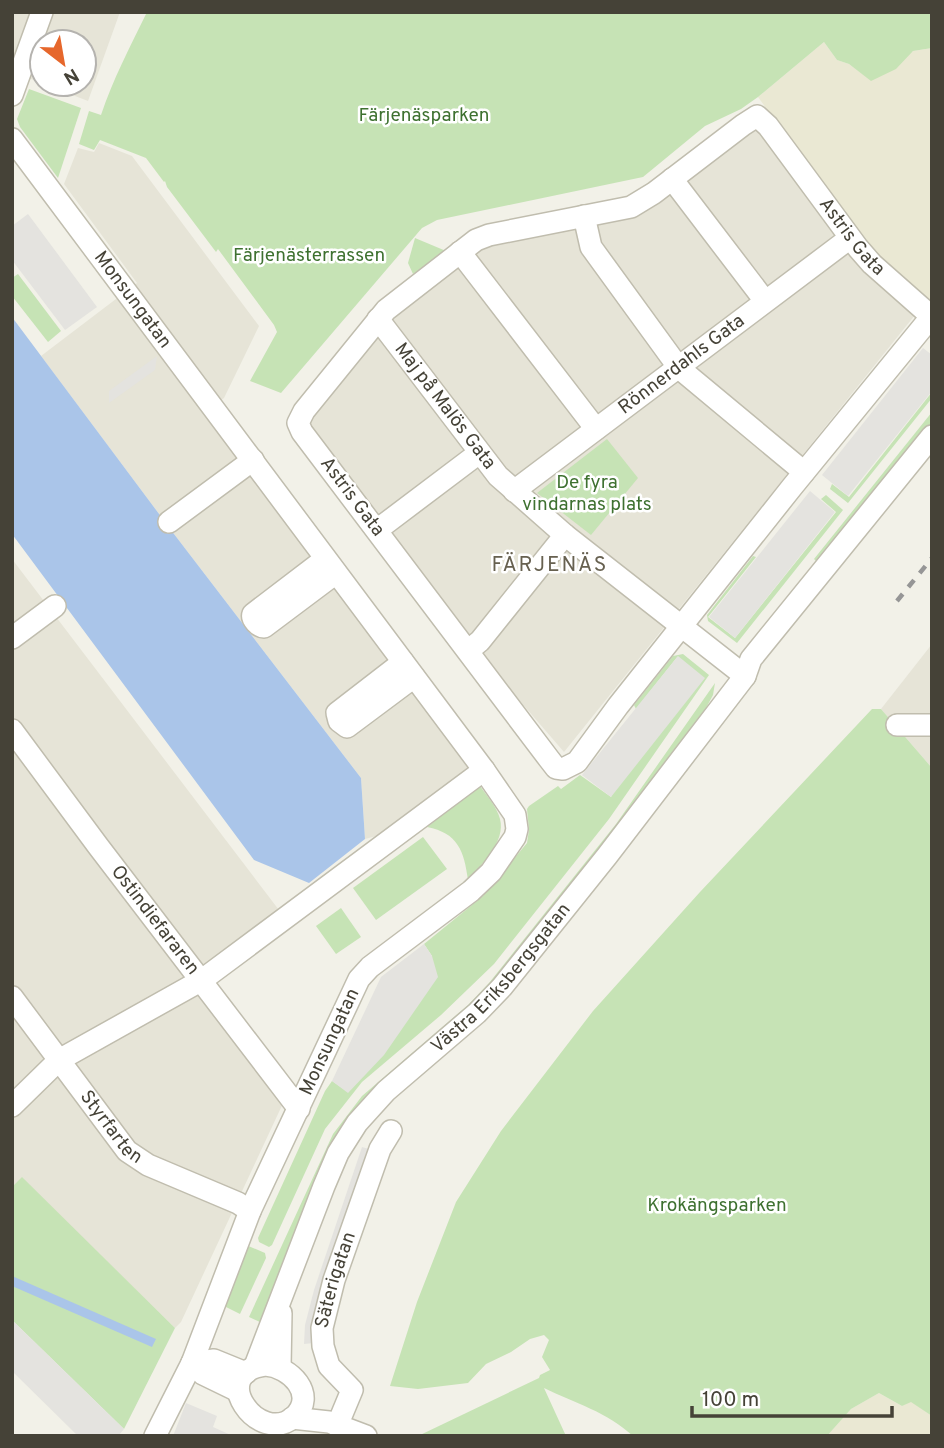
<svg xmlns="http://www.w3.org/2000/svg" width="944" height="1448" font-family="Overpass,sans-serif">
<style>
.residential{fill:#e6e4d7}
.education{fill:#eae8d3}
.green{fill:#c6e3b5}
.parking{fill:#e4e3df}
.water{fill:#aac5e9}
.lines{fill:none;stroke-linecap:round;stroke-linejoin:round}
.minor-casing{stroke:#c0bdae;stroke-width:24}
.minor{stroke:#fff;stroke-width:21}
.rail{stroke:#969696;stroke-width:4.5;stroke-dasharray:9 9;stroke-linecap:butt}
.labels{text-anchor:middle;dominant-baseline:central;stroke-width:5;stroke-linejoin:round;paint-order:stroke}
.park-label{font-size:19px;fill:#3e7130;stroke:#fff}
.street-label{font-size:19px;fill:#454237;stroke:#fff}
.neighbourhood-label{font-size:21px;letter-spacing:2px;fill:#676150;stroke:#fff}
</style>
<rect width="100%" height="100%" fill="#f2f1e8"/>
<g class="residential">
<path d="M12,12H120L88,101L44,84H84V42H42V83L12,72Z"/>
<path d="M758,131L836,235L915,315L564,752L462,634L305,420L391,311L485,241L637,213L749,132Z"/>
<path d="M99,143L132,156L259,326L224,398L206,411L475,768L388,833L365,839L361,778L174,534L41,356L137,283L64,184L78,148L94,152Z"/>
<path d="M12,559L282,914L194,979L285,1099L181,1322L175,1328L22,1178L12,1187Z"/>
<path d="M932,644V768L881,709Z"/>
</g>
<g class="education">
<path d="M824,42L837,60L849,64L871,80L913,51L932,48V299L929,304L871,252L758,97Z"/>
<path d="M879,1393L902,1406L911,1401L932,1416V1436H827L851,1409Z"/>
</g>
<g class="green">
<path d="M147,12H932V48L913,51L896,69L871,81L849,64L837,60L824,42L758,97L741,109L705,126L643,177L437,220L422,228L281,393L250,381L277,332L274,325L218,249L216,252L167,187L165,181L164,182L146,158L100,140L94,150L79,144L89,111L101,115C113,79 130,47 147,12Z"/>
<path d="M29,89L81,108L58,178L20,127L17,119Z"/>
<path d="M415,238L446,251L413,274L408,263Z"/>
<path d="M18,274L61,331L48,342L12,296V278Z"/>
<path d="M932,392V398L848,503L830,489L832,484L849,497Z"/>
<path d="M932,412V430L821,566L814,559Z"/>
<path d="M607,439L638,478L591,535L537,493Z"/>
<path d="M826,495L843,510L737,643L708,621L707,615L753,556L756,557L708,617L735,638L836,512L821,499Z"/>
<path d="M683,654L709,675L609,819L494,964L441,1015L362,1082L325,1129L272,1245L269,1247L259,1242L258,1238L325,1091L332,1081L348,1092L361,1078L431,960L432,956L424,944L483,896L527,843L529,830L527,809L529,806L558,786L561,789L580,775L611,797L678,656L636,709L634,705L673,656Z"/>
<path d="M715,683L713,695L706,708L649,789L496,983L382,1084L264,1324L249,1317L333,1134L362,1096L468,1005L489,983L616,824Z"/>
<path d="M872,709H881L932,768V1416L911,1402L902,1406L879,1393L851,1409L827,1436H633C607,1412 575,1403 544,1388L566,1436H418L539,1378L540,1375L550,1370L542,1357L549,1340L544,1335L530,1339L511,1352L486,1364L468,1383L418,1389L390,1386L417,1302L456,1202L501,1131L593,1011L700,892Z"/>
<path d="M480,786C487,796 497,807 500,819C506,842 481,865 468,880C464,851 458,833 427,827Z"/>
<path d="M423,837L447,869L376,920L353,888Z"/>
<path d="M341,908L361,937L336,954L316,926Z"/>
<path d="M22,1177L175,1328L124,1429L12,1320V1187Z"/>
<path d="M246,1245L265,1253L266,1258L240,1314L224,1306Z"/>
</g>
<g class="parking">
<path d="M28,214L97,307L65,330L12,260V226Z"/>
<path d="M923,348L932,355V391L848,496L822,475Z"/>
<path d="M157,356L155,370L109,403V391Z"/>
<path d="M810,491L835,512L735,638L709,617Z"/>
<path d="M678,656L705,678L611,797L582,775Z"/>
<path d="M424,944L432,956L438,977L384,1055L348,1093L332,1081L381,977Z"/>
<path d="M362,1147L372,1150L314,1343L304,1344L305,1325L314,1290Z"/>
<path d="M12,1320L124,1429L118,1436H78L12,1371Z"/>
<path d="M186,1403L217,1416L213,1427L233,1436H173Z"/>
</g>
<g class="water">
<path d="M12,317L174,534L361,778L365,839L309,883L254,860L12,534Z"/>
<path d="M12,1276L156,1339L152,1347L12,1286Z"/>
</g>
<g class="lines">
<g class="minor-casing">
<g id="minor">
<path d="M12,95L42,12"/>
<path id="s1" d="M12,139L484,770L515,815L517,829L515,837L491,872L471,891L370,967L359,979L250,1211L192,1363L155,1436"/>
<path d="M672,179L765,301"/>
<path d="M584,216L591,247L679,368L804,472"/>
<path d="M460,252L596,429"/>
<path id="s2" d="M931,317L792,487L618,706L577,762L563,769L556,768L549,759L302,432L298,423L304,411L386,310L476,240L489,235L631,207L654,193L743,125L757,116L768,126L858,248L872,264L932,317"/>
<path id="s3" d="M378,319L498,476L565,535L745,676"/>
<path id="s4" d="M514,491L850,238"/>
<path d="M169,522L253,460"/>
<path d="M377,530L479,453"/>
<path d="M325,559L253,614C251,619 259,627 264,627L336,573"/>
<path d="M12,638L55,606"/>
<path d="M469,650L480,641L565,535"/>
<path d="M403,662L337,713L339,721L347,727L414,677"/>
<path d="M897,725H932"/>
<path id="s5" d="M12,730L98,846L299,1109"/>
<path id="s6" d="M12,997L127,1151L148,1165L238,1203L250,1211"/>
<path d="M12,1106L59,1060L202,980L484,770"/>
<path d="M192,1363L214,1360L246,1373"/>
<path d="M192,1363L203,1374L238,1391"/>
<path d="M265,1365C290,1366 318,1395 294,1417C259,1447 206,1373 265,1365Z"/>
<path id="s7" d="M255,1366L324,1186L338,1153L357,1123L386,1091L477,1013L502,987L607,856L745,676L751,659L932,436"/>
<path d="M280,1367L281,1313"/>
<path d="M292,1418L329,1422L366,1436"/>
<path id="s8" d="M337,1426L352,1390L329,1366L323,1346L322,1328L334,1280L380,1149L391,1131"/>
</g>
</g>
<use href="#minor" class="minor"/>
<path class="rail" d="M897,601L932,558"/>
</g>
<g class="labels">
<g class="park-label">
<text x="424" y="116">Färjenäsparken</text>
<text x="309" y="256">Färjenästerrassen</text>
<text x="587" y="483">De fyra<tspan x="587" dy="22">vindarnas plats</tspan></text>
<text x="717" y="1206">Krokängsparken</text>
</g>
<g class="street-label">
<text stroke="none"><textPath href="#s2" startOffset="1748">Astris Gata</textPath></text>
<text stroke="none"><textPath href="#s1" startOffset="201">Monsungatan</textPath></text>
<text stroke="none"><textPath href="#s4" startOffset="210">Rönnerdahls Gata</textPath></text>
<text stroke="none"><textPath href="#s3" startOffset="110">Maj på Malös Gata</textPath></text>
<text transform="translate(352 497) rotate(53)">Astris Gata</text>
<text stroke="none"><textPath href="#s5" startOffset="238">Ostindiefararen</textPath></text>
<text stroke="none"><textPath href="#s7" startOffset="469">Västra Eriksbergsgatan</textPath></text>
<text transform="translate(330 1042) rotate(-65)">Monsungatan</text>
<text stroke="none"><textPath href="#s6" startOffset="164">Styrfarten</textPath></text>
<text stroke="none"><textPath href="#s8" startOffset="161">Säterigatan</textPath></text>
</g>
<g class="neighbourhood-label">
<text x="550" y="565">FÄRJENÄS</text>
</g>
</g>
<rect width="944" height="1448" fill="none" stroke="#454237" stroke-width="28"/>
<g transform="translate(63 63) rotate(149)"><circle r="33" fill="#ffffff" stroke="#b5b3af" stroke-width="2"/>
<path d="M0-5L12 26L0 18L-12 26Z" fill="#e6672c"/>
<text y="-10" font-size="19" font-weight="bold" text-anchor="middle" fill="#454237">N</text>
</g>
<path d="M692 1406v10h200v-10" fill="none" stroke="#454237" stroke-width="3.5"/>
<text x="702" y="1406" font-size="21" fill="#454237" stroke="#ffffff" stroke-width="5" paint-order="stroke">100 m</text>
</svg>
